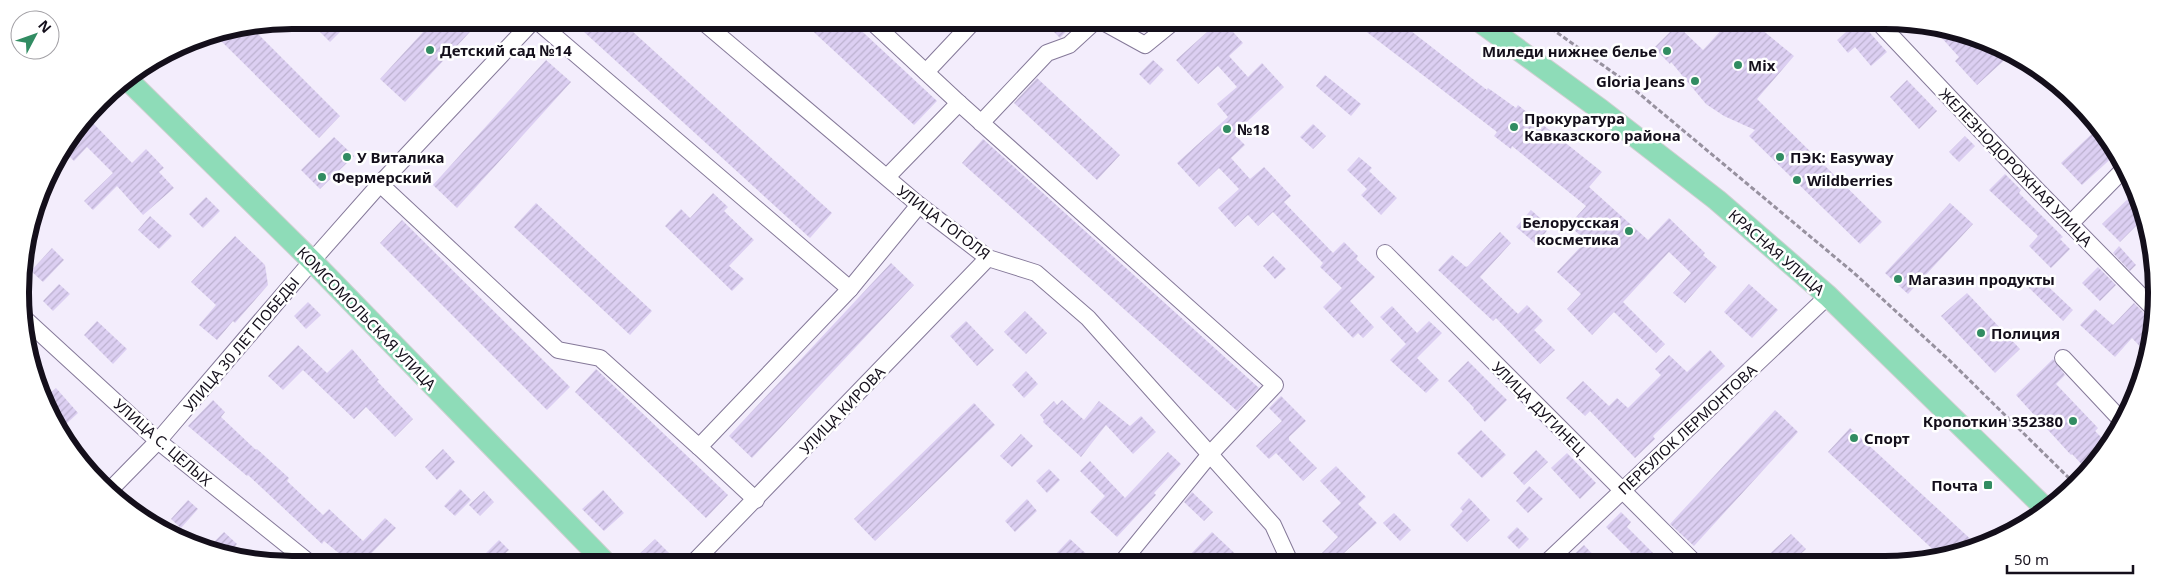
<svg xmlns="http://www.w3.org/2000/svg" width="2177" height="585" font-family="'Noto Sans',sans-serif">
<style>
.building{fill:url(#building-hatch)}
.lines{fill:none;stroke-linecap:round;stroke-linejoin:round}
.minor-casing{stroke:#857999;stroke-width:18}
.major-casing{stroke:#d0cfd1;stroke-width:23}
.path{stroke:#97919f;stroke-width:3;stroke-dasharray:5 2.5;stroke-linecap:butt}
.minor{stroke:#fff;stroke-width:16}
.major{stroke:#8edcb8;stroke-width:21}
.poi-dot{fill:#318c62;stroke:#fff;stroke-width:2}
.labels{text-anchor:middle;dominant-baseline:central;stroke-width:5;stroke-linejoin:round;paint-order:stroke}
.poi-label{font-size:15px;font-weight:bold;fill:#140f1b;stroke:#fff;text-anchor:start}
.street-label{font-size:15px;fill:#140f1b;stroke:#fff}
.rim{fill:none;stroke:#140f1b;stroke-width:6}
</style>
<defs>
<pattern id="building-hatch" width="6" height="6" patternUnits="userSpaceOnUse" patternTransform="scale(1.25)"><rect width="6" height="6" fill="#dccff2"/><path d="M-1 1l2-2M0 6l6-6M5 7l2-2" fill="none" stroke="#bcb1cf"/></pattern>
</defs>
<rect width="100%" height="100%" fill="#f3edfc"/>
<g class="building">
<path d="M320,20H335L343,29L330,42L314,26Z"/>
<path d="M434,20L480,21L405,102L380,79Z"/>
<path d="M572,21H621L832,213L810,238Z"/>
<path d="M803,22H852L937,101L914,125Z"/>
<path d="M1044,22H1075L1060,38Z"/>
<path d="M1217,23H1225L1243,43L1229,56L1248,77L1262,63L1284,87L1234,134L1245,145L1231,158L1250,179L1264,167L1291,196L1284,202L1333,253L1344,242L1358,256L1356,259L1375,277L1350,301L1374,327L1363,338L1358,333L1353,338L1323,307L1342,288L1320,267L1323,263L1273,212L1258,226L1248,215L1235,227L1218,208L1239,189L1219,168L1199,187L1177,163L1228,117L1217,104L1237,87L1218,66L1198,84L1176,60Z"/>
<path d="M1355,23L1402,24L1487,90L1488,88L1516,108L1518,105L1602,172L1589,187L1648,240L1669,218L1705,253L1703,255L1717,267L1685,303L1673,293L1691,273L1669,252L1623,302L1665,344L1656,353L1614,312L1592,335L1567,309L1581,294L1557,272L1586,241L1569,225L1586,206L1512,146L1511,149L1494,136L1497,132Z"/>
<path d="M1677,25L1703,50L1726,25H1756L1794,56L1757,99L1882,222L1860,244L1749,136L1755,130L1724,116L1706,104L1671,62L1670,64L1654,48Z"/>
<path d="M1854,25H1863L1887,52L1871,66L1855,47L1848,53L1837,40Z"/>
<path d="M1930,25H1937L2010,55L1977,85L1955,61L1959,57Z"/>
<path d="M252,28L340,116L319,138L215,35Z"/>
<path d="M546,60L571,82L457,208L433,185Z"/>
<path d="M1153,60L1164,70L1150,85L1139,74Z"/>
<path d="M1325,75L1361,104L1351,116L1316,86Z"/>
<path d="M1037,78L1120,155L1097,180L1014,103Z"/>
<path d="M1907,80L1937,111L1919,129L1890,97Z"/>
<path d="M89,119L132,163L146,149L164,168L159,172L174,188L143,215L117,186L93,210L84,201L113,173L87,147L74,161L64,151Z"/>
<path d="M1313,124L1326,136L1313,149L1300,137Z"/>
<path d="M2098,128L2111,141L2116,154L2082,185L2061,163Z"/>
<path d="M1965,136L1975,146L1959,162L1949,152Z"/>
<path d="M334,137L354,156L320,189L301,170Z"/>
<path d="M983,139L1259,388L1237,411L962,163Z"/>
<path d="M1359,157L1372,168L1369,171L1397,198L1381,215L1361,195L1367,189L1347,170Z"/>
<path d="M2005,174L2021,190L2019,193L2063,237L2060,239L2070,249L2051,268L2029,246L2038,236L1989,190Z"/>
<path d="M713,193L728,207L724,211L754,240L729,266L744,279L732,291L665,226L681,209L690,218Z"/>
<path d="M2133,194L2143,219L2120,242L2102,224Z"/>
<path d="M206,197L220,211L203,228L189,214Z"/>
<path d="M536,203L652,311L630,335L514,227Z"/>
<path d="M1950,203L1973,224L1908,294L1885,273Z"/>
<path d="M1531,210L1550,227L1536,244L1516,227Z"/>
<path d="M150,216L172,236L159,249L138,230Z"/>
<path d="M402,220L570,387L547,410L380,243Z"/>
<path d="M1500,232L1511,243L1480,277L1518,314L1527,305L1543,321L1534,330L1555,350L1540,364L1496,318L1493,321L1438,270L1452,255L1466,267L1468,266Z"/>
<path d="M235,236L265,265L268,285L235,323L233,321L217,340L199,325L216,305L191,282Z"/>
<path d="M2119,246L2136,265L2130,271L2113,253Z"/>
<path d="M52,248L64,260L43,282L31,271Z"/>
<path d="M1273,256L1286,269L1275,279L1263,266Z"/>
<path d="M891,263L914,285L752,458L729,436Z"/>
<path d="M2098,267L2116,285L2100,301L2082,283Z"/>
<path d="M2037,276L2073,310L2063,321L2027,286Z"/>
<path d="M59,284L70,294L53,311L43,301Z"/>
<path d="M1749,284L1778,310L1752,338L1724,312Z"/>
<path d="M1967,293L2020,349L1995,373L1941,316Z"/>
<path d="M308,302L321,315L306,329L294,316Z"/>
<path d="M2134,303L2145,314L2152,317V345L2148,355L2132,338L2115,357L2080,325L2095,309L2113,325Z"/>
<path d="M1392,306L1417,333L1429,321L1442,333L1417,358L1439,380L1426,393L1390,360L1406,344L1380,317Z"/>
<path d="M1025,311L1047,333L1026,354L1004,332Z"/>
<path d="M97,321L127,349L113,364L84,335Z"/>
<path d="M966,321L994,350L977,366L950,336Z"/>
<path d="M298,345L327,373L352,349L379,380L377,381L413,419L395,437L366,407L354,419L303,370L283,390L268,376Z"/>
<path d="M1710,350L1725,366L1653,436L1655,439L1635,458L1590,411L1585,416L1566,398L1583,381L1609,406L1617,398L1628,408L1661,375L1655,369L1669,355L1687,372Z"/>
<path d="M2053,359L2065,375L2056,384L2098,428L2095,431L2108,444L2087,470L2072,454L2071,455L2016,395Z"/>
<path d="M1468,361L1507,400L1485,422L1473,409L1474,408L1448,381Z"/>
<path d="M596,369L728,495L706,518L575,392Z"/>
<path d="M1026,371L1038,384L1024,398L1012,385Z"/>
<path d="M56,388L78,413L64,426L57,419L46,397Z"/>
<path d="M1281,396L1306,421L1289,437V440L1317,468L1303,481L1276,453L1269,459L1256,446L1282,421L1269,408Z"/>
<path d="M213,400L225,412L221,417L256,450L257,449L289,478L287,481L323,515L329,509L363,541L385,518L396,528L365,560H347L324,541L322,544L248,475L247,476L188,426Z"/>
<path d="M1062,400L1084,420L1099,401L1130,426L1141,416L1156,432L1133,454L1106,425L1081,457L1043,422L1044,420L1040,415L1054,401L1057,405Z"/>
<path d="M974,403L995,425L875,541L854,519Z"/>
<path d="M1775,410L1798,432L1694,546L1670,524Z"/>
<path d="M1850,428L1977,545L1940,556L1828,452Z"/>
<path d="M1481,430L1506,455L1482,478L1457,453Z"/>
<path d="M1021,434L1033,446L1012,467L1000,456Z"/>
<path d="M443,449L455,462L437,480L425,467Z"/>
<path d="M1536,450L1548,462L1524,485L1513,473Z"/>
<path d="M1168,452L1181,464L1154,493L1156,495L1117,537L1090,512L1105,496L1080,471L1090,461L1125,498Z"/>
<path d="M1567,453L1596,483L1580,499L1551,468Z"/>
<path d="M1336,466L1366,497L1358,504L1377,523L1334,562H1326L1320,555L1338,537L1322,521L1341,503L1320,481Z"/>
<path d="M1049,469L1060,480L1047,493L1036,481Z"/>
<path d="M1529,486L1543,499L1528,513L1516,501Z"/>
<path d="M460,489L471,500L455,516L444,506Z"/>
<path d="M603,490L624,513L604,531L582,509Z"/>
<path d="M484,491L494,502L480,516L469,505Z"/>
<path d="M1192,492L1213,512L1204,521L1184,502Z"/>
<path d="M1469,498L1490,520L1467,542L1450,525L1463,511L1460,508Z"/>
<path d="M1027,499L1037,511L1015,532L1005,521Z"/>
<path d="M188,500L198,509L181,528L171,519Z"/>
<path d="M1621,512L1631,522L1627,527L1662,562H1621L1631,552L1606,527Z"/>
<path d="M1394,513L1411,530L1400,541L1383,523Z"/>
<path d="M1517,527L1529,539L1519,549L1507,537Z"/>
<path d="M224,532L237,544L227,555L208,548Z"/>
<path d="M1212,532L1244,562L1184,561Z"/>
<path d="M1791,534L1806,549L1792,562H1761Z"/>
<path d="M655,539L670,554L663,561L633,560Z"/>
<path d="M1070,539L1094,561H1049Z"/>
<path d="M499,540L509,550L498,560H479Z"/>
<path d="M1584,545L1600,562H1566Z"/>
</g>
<g class="lines">
<g class="minor-casing">
<g id="minor">
<path d="M537,21L850,289"/>
<path d="M702,21L919,205L988,258L1036,273L1088,318L1273,525L1290,562"/>
<path d="M872,22L959,103L1275,385L1211,453L1123,561"/>
<path d="M1105,23L1145,45L1172,23"/>
<path d="M1881,25L2037,190L2152,307"/>
<path d="M926,72L973,22"/>
<path d="M981,123L1047,53L1069,45L1093,23"/>
<path d="M887,177L959,103"/>
<path d="M380,184L558,350L600,358L699,447L850,289L919,205"/>
<path d="M2070,224L2123,170"/>
<path d="M1385,253L1694,562"/>
<path d="M25,319L158,441L306,560"/>
<path d="M2063,358L2123,422"/>
<path d="M699,447L756,500"/>
<path d="M111,489L158,441L312,261L380,184L533,21"/>
<path d="M695,561L988,258"/>
<path d="M1547,562L1828,296"/>
</g>
</g>
<g class="major-casing">
<g id="major">
<path d="M1483,24L1601,110L1717,200L1828,296L2046,509"/>
<path d="M127,79L312,261L603,560"/>
</g>
</g>
<path class="path" d="M1545,24L1618,76L1854,273L1948,359L2075,484"/>
<use href="#minor" class="minor"/>
<use href="#major" class="major"/>
</g>
<g class="poi-dot">
<circle cx="430" cy="50" r="5"/>
<circle cx="1667" cy="51" r="5"/>
<circle cx="1738" cy="65" r="5"/>
<circle cx="1695" cy="81" r="5"/>
<circle cx="1514" cy="127" r="5"/>
<circle cx="1227" cy="129" r="5"/>
<circle cx="347" cy="157" r="5"/>
<circle cx="1780" cy="157" r="5"/>
<circle cx="322" cy="177" r="5"/>
<circle cx="1797" cy="180" r="5"/>
<circle cx="1629" cy="231" r="5"/>
<circle cx="1898" cy="279" r="5"/>
<circle cx="1981" cy="333" r="5"/>
<circle cx="2073" cy="421" r="5"/>
<circle cx="1854" cy="438" r="5"/>
<rect x="1983" y="480" width="10" height="10" rx="2.5"/>
</g>
<g class="labels">
<g class="poi-label">
<text x="440" y="50">Детский сад №14</text>
<text x="1657" y="51" text-anchor="end">Миледи нижнее белье</text>
<text x="1748" y="65">Mix</text>
<text x="1685" y="81" text-anchor="end">Gloria Jeans</text>
<text x="1524" y="118">Прокуратура<tspan x="1524" dy="17">Кавказского района</tspan></text>
<text x="1237" y="129">№18</text>
<text x="357" y="157">У Виталика</text>
<text x="1790" y="157">ПЭК: Easyway</text>
<text x="332" y="177">Фермерский</text>
<text x="1807" y="180">Wildberries</text>
<text x="1619" y="222" text-anchor="end">Белорусская<tspan x="1619" dy="17">косметика</tspan></text>
<text x="1908" y="279">Магазин продукты</text>
<text x="1991" y="333">Полиция</text>
<text x="2063" y="421" text-anchor="end">Кропоткин 352380</text>
<text x="1864" y="438">Спорт</text>
<text x="1978" y="485" text-anchor="end">Почта</text>
</g>
<g class="street-label">
<text transform="translate(2016 167) rotate(46)">ЖЕЛЕЗНОДОРОЖНАЯ УЛИЦА</text>
<text transform="translate(944 222) rotate(37)">УЛИЦА ГОГОЛЯ</text>
<text transform="translate(1777 252) rotate(41)">КРАСНАЯ УЛИЦА</text>
<text transform="translate(367 318) rotate(46)">КОМСОМОЛЬСКАЯ УЛИЦА</text>
<text transform="translate(241 344) rotate(-50)">УЛИЦА 30 ЛЕТ ПОБЕДЫ</text>
<text transform="translate(1539 408) rotate(45)">УЛИЦА ДУГИНЕЦ</text>
<text transform="translate(842 410) rotate(-46)">УЛИЦА КИРОВА</text>
<text transform="translate(1687 429) rotate(-43)">ПЕРЕУЛОК ЛЕРМОНТОВА</text>
<text transform="translate(163 442) rotate(41)">УЛИЦА С. ЦЕЛЫХ</text>
</g>
</g>
<path d="M0 0H2177V585H0ZM292 29H1885A263 263 0 0 1 2148 292V293A263 263 0 0 1 1885 556H292A263 263 0 0 1 29 293V292A263 263 0 0 1 292 29Z" fill="#fff" fill-rule="evenodd"/>
<path class="rim" d="M292 29H1885A263 263 0 0 1 2148 292V293A263 263 0 0 1 1885 556H292A263 263 0 0 1 29 293V292A263 263 0 0 1 292 29Z"/>
<g transform="translate(35 35) rotate(49)"><circle r="24" fill="#ffffff" stroke="#a19fa4"/>
<path d="M0-4L9 19L0 12L-9 19Z" fill="#318c62"/>
<text y="-8" font-size="14" font-weight="bold" text-anchor="middle" fill="#140f1b">N</text>
</g>
<path d="M2007 565v8h126v-8" fill="none" stroke="#140f1b" stroke-width="2.5"/>
<text x="2014" y="565" font-size="15" fill="#140f1b" stroke="#ffffff" stroke-width="4" paint-order="stroke">50 m</text>
</svg>
